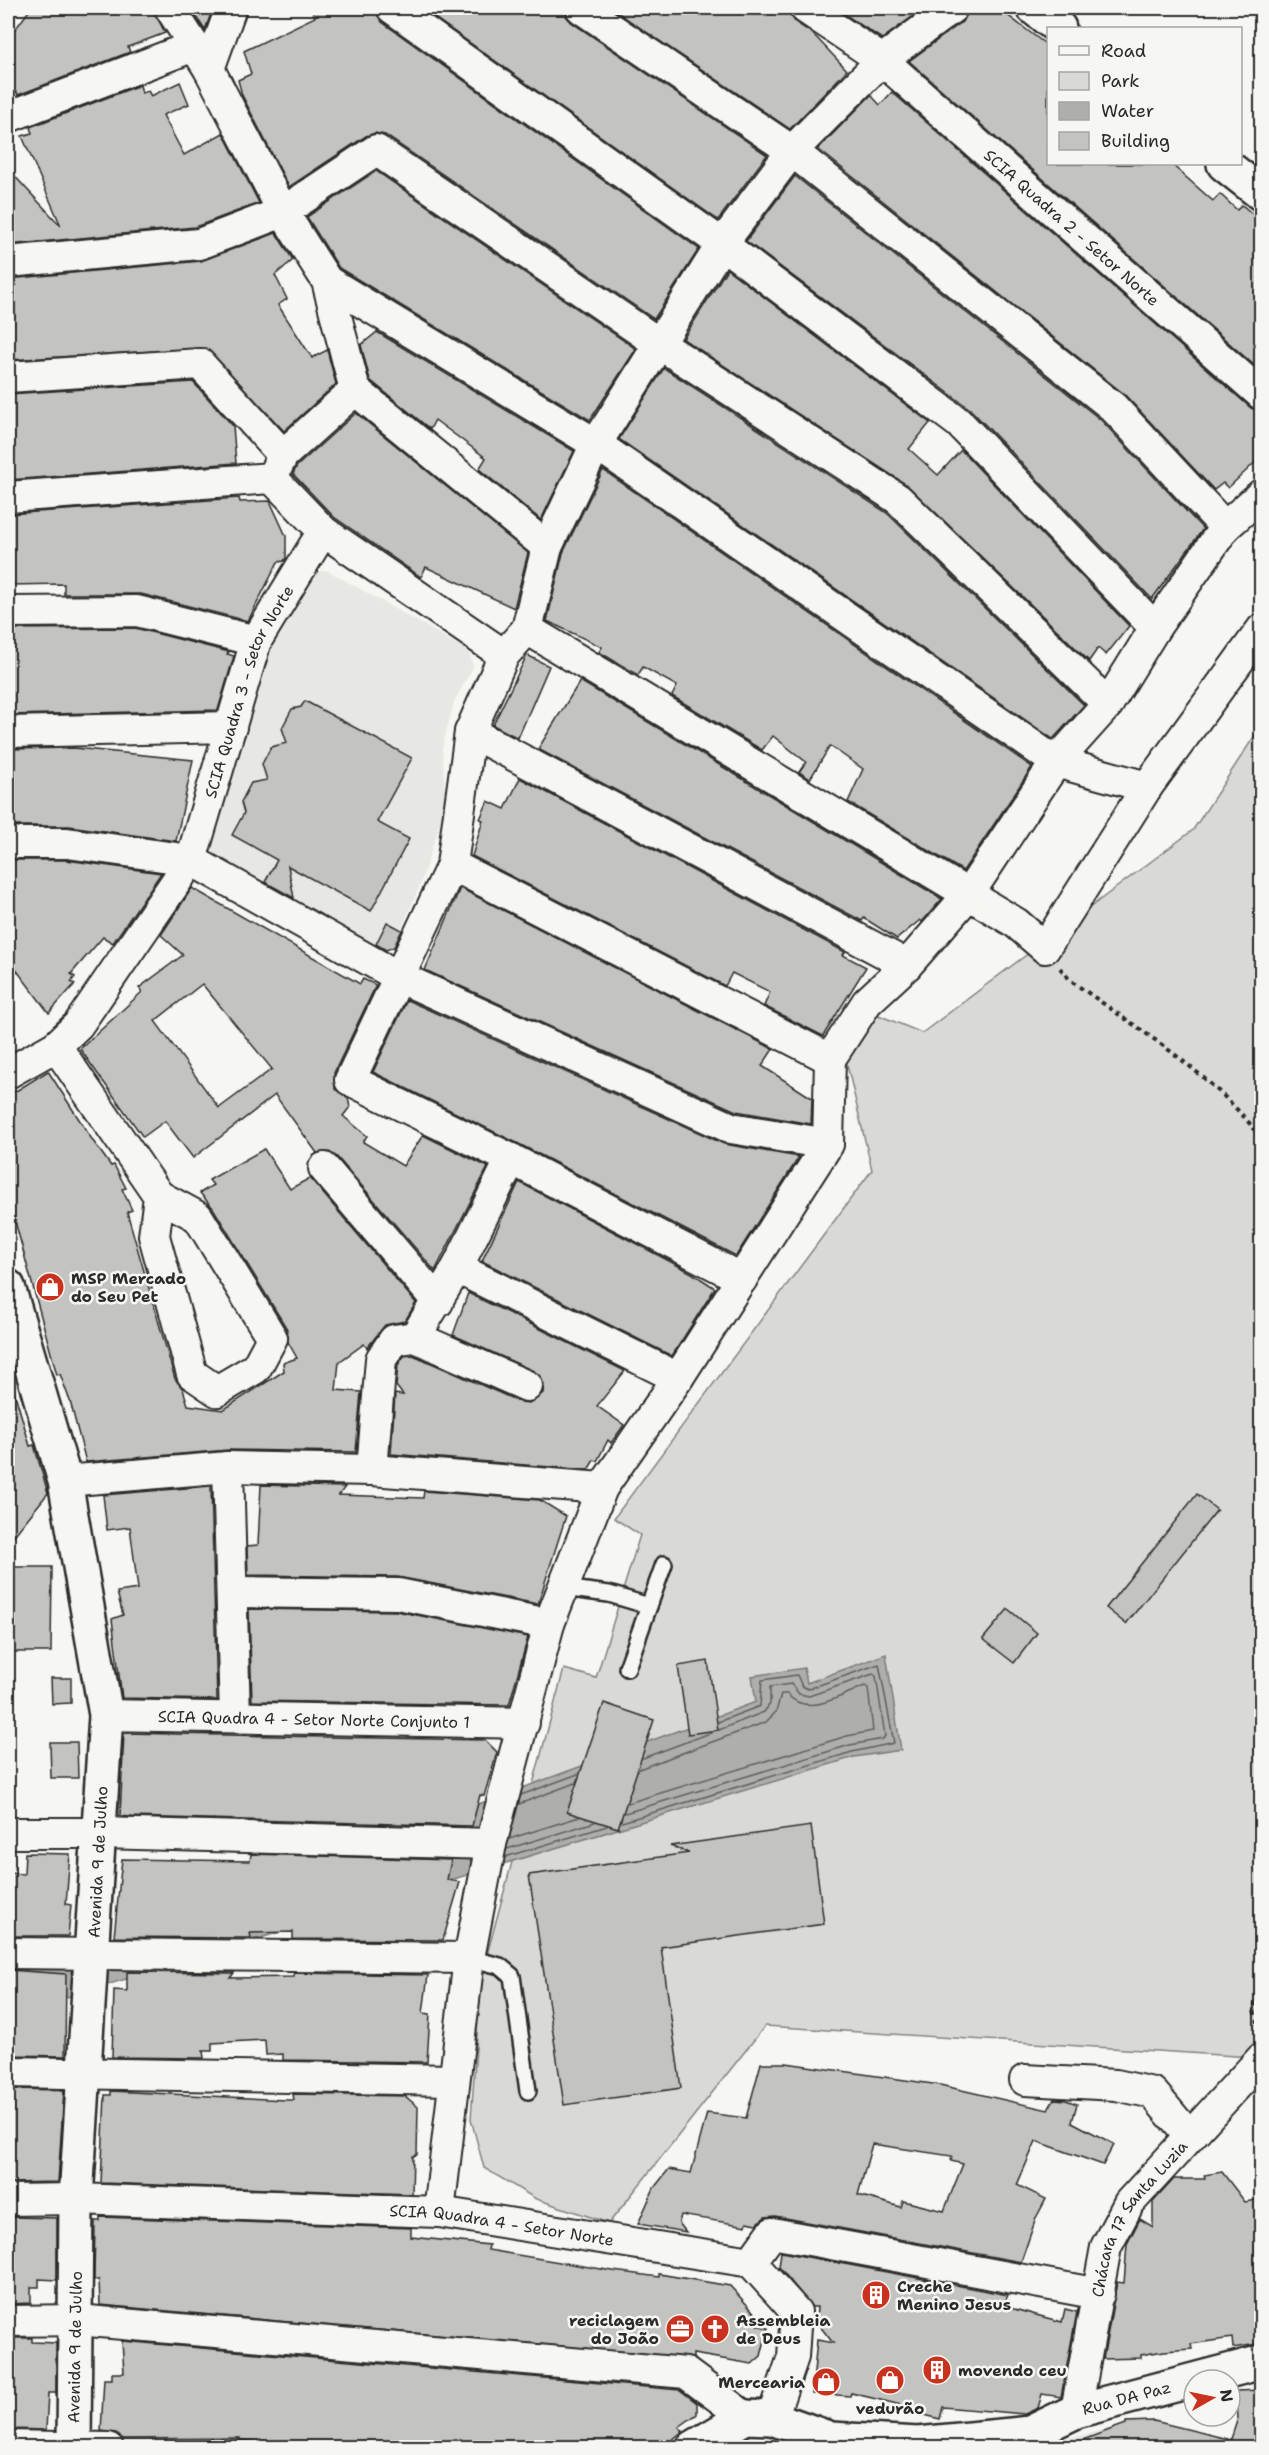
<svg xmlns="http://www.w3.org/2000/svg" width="1269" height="2455" font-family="'Shantell Sans',sans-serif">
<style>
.built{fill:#e7e7e3}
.green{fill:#d9d9d5;stroke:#828280;stroke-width:1.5}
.water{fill:#aeaeab;stroke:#7a7a78;stroke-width:1.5}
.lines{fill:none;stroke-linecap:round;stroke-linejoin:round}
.shore{stroke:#5f5f5e;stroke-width:1.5}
.building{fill:#c3c3c0;stroke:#2b2b2b;stroke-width:1.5;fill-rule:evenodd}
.service-casing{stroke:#2b2b2b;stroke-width:20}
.minor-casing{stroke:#2b2b2b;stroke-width:34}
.tertiary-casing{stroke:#2b2b2b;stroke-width:38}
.path{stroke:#2b2b2b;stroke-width:4;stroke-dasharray:4.5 4.5;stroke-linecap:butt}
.service{stroke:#f6f6f2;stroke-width:15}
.minor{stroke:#f6f6f2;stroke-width:30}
.tertiary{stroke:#f6f6f2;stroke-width:33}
.labels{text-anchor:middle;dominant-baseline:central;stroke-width:5;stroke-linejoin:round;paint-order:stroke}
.street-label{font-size:16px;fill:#2b2b2b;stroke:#f6f6f2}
.poi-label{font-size:16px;font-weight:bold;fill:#2b2b2b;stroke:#f6f6f2;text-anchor:start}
</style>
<rect width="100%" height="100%" fill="#f6f6f2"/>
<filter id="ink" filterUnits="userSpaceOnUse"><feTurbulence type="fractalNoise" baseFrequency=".0167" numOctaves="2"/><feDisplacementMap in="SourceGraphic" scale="12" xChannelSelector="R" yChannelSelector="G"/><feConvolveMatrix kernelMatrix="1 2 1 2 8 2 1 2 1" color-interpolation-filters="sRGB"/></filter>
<g filter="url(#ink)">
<g class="built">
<path d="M327,570L469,651L473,667L454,702L442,748L446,804L420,885L394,946L377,951L215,862L208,842L278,630L313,573Z"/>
<path d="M1124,2425L1119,2447L1055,2448L1056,2441Z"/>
</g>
<path class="green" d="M1261,726V2063L1251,2057L765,2026L609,2223L536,2199L484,2168L471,2119L481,1977L564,1669L596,1678L640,1535L614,1518L872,1170L844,1052L871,1012L922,1033L1193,830Z"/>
<path class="water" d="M886,1654L901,1750L854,1757L8,2015V1977L756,1702L752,1676L804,1668L807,1683Z"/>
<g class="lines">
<g class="shore">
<path d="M643,1758L713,1732"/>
<path d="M521,1795L578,1774"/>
<path d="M628,1803L847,1736L873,1731L868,1688L865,1686C841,1695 807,1718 787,1694H781L776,1712L766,1722L639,1769"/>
<path d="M519,1804L575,1783"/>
<path d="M625,1813L850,1745L883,1739L885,1736L876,1676L873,1674L809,1696L799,1694L791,1684L770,1687V1704L764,1712L719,1730"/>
<path d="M622,1822L852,1752L894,1743L879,1664L808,1689L802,1686L797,1675L762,1680L760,1706L718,1722"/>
<path d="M509,1839L579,1817"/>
<path d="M507,1849L595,1822"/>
<path d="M505,1857L607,1826"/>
</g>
</g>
<g class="building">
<path d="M31,8H153L165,33L128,47L130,52L18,95L17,92L8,95V39Z"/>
<path d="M190,8H213L205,30Z"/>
<path d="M311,8H375L382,22L699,249L654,319L385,135L375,133L366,136L289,187L242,95L238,80L251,74L244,51L315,17Z"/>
<path d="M421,8H564L566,16L571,22L767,155L718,220Z"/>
<path d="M611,8H788L795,22L813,34L847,70L790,129Z"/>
<path d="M835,8H924L882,39Z"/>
<path d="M969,8H998L1048,46V164H1171L1213,201L1220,194L1237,210L1242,205L1262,222V290L1256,298L1262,301V372L909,61L962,22Z"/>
<path d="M180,82L189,104L163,115L184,155L223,133L259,203L195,227L8,245V169L61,226L22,136L32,133L30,127L140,85L142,93L148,91L151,96Z"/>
<path d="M892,92L1251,408L1262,412V456L1228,488L1223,483L1214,490L1124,394L818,149L871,95L880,105Z"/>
<path d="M376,171L636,349L590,420L339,268L307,217Z"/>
<path d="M795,176L1101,420L1203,529L1152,599L970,409L746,241Z"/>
<path d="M276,233L293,260L275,275L287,299L278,305L312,358L327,350L336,384L284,431L206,348L8,360V279L201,261Z"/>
<path d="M727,269L930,423L909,449L938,475L961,450L1129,626L1106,655L1098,648L1089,661L907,485L683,339Z"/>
<path d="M377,332L574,451L541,520L479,469L486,458L435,420L430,429L370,380L361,345Z"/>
<path d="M664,368L887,513L1084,705L1053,739L619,439Z"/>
<path d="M193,382L233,426L236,463L8,480V394Z"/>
<path d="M356,413L528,553L514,608L426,567L421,577L334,517L293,474L297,466Z"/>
<path d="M603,470L1032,767L963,871L848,802L863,769L830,746L810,779L799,772L806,762L773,736L762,750L672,696L677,686L643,667L638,675L599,652L602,647L547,621L563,553Z"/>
<path d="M239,498L240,502L270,501L286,536V558L284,561L278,562L248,621L141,594H64V584L8,585V514Z"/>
<path d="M135,628L229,652L227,654L234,656L218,710L8,715V629Z"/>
<path d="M527,655L549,666L518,738L493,725Z"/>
<path d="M580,681L942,899L922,922L920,920L897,939L864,918L862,921L538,749Z"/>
<path d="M305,701L412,758L377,822L409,839L371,911L288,866L294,898L265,882L277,860L232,835L244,813L241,802L251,783L267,780L262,764L271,747L287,743L282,728L292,709L301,707Z"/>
<path d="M74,748L193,760L176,841L69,826H8V749Z"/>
<path d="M520,778L845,952L843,955L866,967L823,1036L764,1006L770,992L732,973L725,986L472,856L483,820L480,819L488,801L505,809Z"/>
<path d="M8,860H66L161,873L113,943L103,937L71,974L75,977L71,982L75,984L49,1013L15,968L8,973Z"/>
<path d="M192,888L360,984L363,979L376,985L334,1073L335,1089L348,1098L350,1107L343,1116L367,1136L363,1142L403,1166L423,1135L488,1167L435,1271L337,1157L329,1152L317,1153L275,1095L193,1158L165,1121L143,1137L80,1049L142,992L139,988L183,955L161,935ZM202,984L272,1069L219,1108L155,1021Z"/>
<path d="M460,888L773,1049L762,1066L812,1098L811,1124L736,1111L425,970Z"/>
<path d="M387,922L402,930L394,947L386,950L376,944Z"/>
<path d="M407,1000L724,1144L799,1157L736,1256L519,1144L373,1072Z"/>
<path d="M48,1071L93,1141L111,1166L114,1165L126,1188L122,1189L132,1210L127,1212L175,1379L183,1389L188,1405L223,1410L284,1371L283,1363L297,1358L288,1342L287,1329L213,1208L200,1193L213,1185L209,1180L264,1149L290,1189L310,1178L416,1303L405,1321L385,1325L367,1348L364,1344L339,1362L336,1390L361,1392L356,1452L228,1450L86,1462L70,1401L60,1374L57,1375L15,1221L11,1222L8,1212V1096Z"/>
<path d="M519,1182L692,1273L715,1288L672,1356L482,1261Z"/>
<path d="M468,1293L625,1371L597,1406L624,1425L611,1443L608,1440L597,1461L594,1460L588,1470L391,1454L395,1394L403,1395L396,1386L398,1365L404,1356L413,1355L520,1402L529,1403L543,1393L544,1384L534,1371L453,1335Z"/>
<path d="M13,1387L30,1446L34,1445L48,1493L8,1543V1388Z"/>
<path d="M261,1485L345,1487L339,1495L423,1498L424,1491L540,1500L566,1516L538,1604L398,1577L248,1575L247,1546L258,1545Z"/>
<path d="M211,1486L217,1700L122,1698L112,1619L123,1615L117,1592L138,1589L130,1527L107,1530L103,1495Z"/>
<path d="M1197,1494L1217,1510L1126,1624L1106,1608Z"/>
<path d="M8,1567H52L51,1652H8Z"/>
<path d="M249,1609L396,1611L528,1637L509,1705L252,1701Z"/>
<path d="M1008,1609L1037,1633L1014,1663L983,1639Z"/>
<path d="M708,1661L718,1730L688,1734L678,1666Z"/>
<path d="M51,1678H71V1703L52,1704Z"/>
<path d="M604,1703L654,1720L618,1828L567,1812Z"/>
<path d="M124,1733L485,1740L497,1752L484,1796L480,1795L472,1826L131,1817L120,1816Z"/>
<path d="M50,1742H77L78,1778H51Z"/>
<path d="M811,1826L824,1924L661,1947L681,2088L564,2105L529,1875L689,1853L670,1846Z"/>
<path d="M25,1853L70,1854L66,1904L71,1905L68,1936H8V1873L24,1874Z"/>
<path d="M251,1854L451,1860L447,1880L460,1882L443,1940L293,1939V1932L250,1933L251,1938L114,1937L122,1859L250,1861Z"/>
<path d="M8,1970L66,1974L65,2056L8,2055Z"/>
<path d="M127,1972L234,1973L230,1978L294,1977V1973L428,1975L423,2013L430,2014L427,2062L283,2060V2054L266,2055L265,2040L212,2043V2051H203L204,2058L112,2057L114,1990L127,1991Z"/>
<path d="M761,2063H786L940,2085L1048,2110L1054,2099L1066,2100L1077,2104L1072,2122L1114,2144L1103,2165L1036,2141L1017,2185L1046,2199L1036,2218L1021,2262L775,2216L765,2217L757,2224L747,2222L746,2226L681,2215L679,2223L686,2232L638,2224L654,2188L669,2169L691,2173L707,2113L746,2118ZM872,2144L952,2156L951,2161L963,2164L944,2211L903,2201L901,2207L858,2195Z"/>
<path d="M8,2089L64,2090L58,2182L8,2183Z"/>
<path d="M111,2091L285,2100H294L293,2094L405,2096L418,2107L417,2155L413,2156L412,2194L101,2183L105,2095H111Z"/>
<path d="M1222,2172L1245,2202L1262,2199V2340H1257V2344L1233,2348L1232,2338L1191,2344L1192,2349L1164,2351L1141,2355V2358L1103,2359L1117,2282L1124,2283L1127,2244L1140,2219L1153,2227V2202L1174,2179H1205L1204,2175Z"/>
<path d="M8,2217L57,2218V2280L39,2279V2287H31V2303L8,2304Z"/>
<path d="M100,2217L411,2228V2237L489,2245L488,2250L613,2271L659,2277V2274L730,2286L759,2318L757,2325L768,2328L761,2356L752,2364L693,2354V2358L100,2305L99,2280H94L95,2221H100Z"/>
<path d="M781,2252L1008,2295L1003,2306L1062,2322L1065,2309L1077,2312L1061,2397L1042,2394L1038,2408L1025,2414L943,2407L940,2419L913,2412L914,2408L851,2393L850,2396L812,2393L817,2340L833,2343L816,2321L817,2307H812L779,2267Z"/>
<path d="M8,2338H32V2342L56,2343V2393H48L46,2430L8,2429Z"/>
<path d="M122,2341L680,2390L697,2403V2414L679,2427L683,2431L662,2448H342L280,2444L239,2440L240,2438L122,2439L116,2433L101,2431L104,2379H112V2373H124Z"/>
<path d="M1262,2390V2448H1228L1238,2418L1236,2391Z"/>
<path d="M1154,2421L1228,2439L1227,2448H1069V2445L1126,2424V2422Z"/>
</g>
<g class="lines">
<g class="service-casing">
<g id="service">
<path d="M563,1588L609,1594L649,1606L627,1668"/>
<path d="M649,1606L664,1564"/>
<path d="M469,1958L500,1966L512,1976L528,2091"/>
</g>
</g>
<g class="minor-casing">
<g id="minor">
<path d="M170,8L209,69L283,212L327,281L355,390L547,547"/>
<path d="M392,8L722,244L959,423L1155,628"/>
<path d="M581,8L792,151L1113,407L1225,527"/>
<path id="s1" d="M805,8L882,60L1262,395"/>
<path d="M209,69L231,8"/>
<path d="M8,117L194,46"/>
<path d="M8,262L199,244L283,212L376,150L661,345L898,499L1108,704"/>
<path d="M327,281L596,444L1056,762L1147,787"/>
<path d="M8,377L200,364L283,455"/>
<path d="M274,473L283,455L355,390"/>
<path d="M8,497L272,478L323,531L504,655"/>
<path d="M8,612L137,611L256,641"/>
<path d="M527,629L1016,923L1045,948L1147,787L1262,629"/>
<path d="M8,732L231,727"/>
<path d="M470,732L907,965"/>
<path d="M8,843H67L191,860L399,977L731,1128L828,1144"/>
<path d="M452,865L830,1059"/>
<path d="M56,1046L159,1196L154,1236L192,1374L217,1391L256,1368L272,1338L198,1217L159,1196"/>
<path id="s2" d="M8,1073L56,1046L78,1025L191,860L256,641L323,531"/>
<path d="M324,1168L438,1302"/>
<path d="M457,1268L678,1378"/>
<path d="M742,1279L511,1159L350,1080L452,865L470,732L504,655L527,629L547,547L596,444L722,244L792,151L882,60L952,8"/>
<path d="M415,1337L457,1268L511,1159"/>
<path d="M228,1467L235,1717"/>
<path d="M372,1470L381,1359L394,1340L415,1337L527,1386"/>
<path d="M65,1481L228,1467L372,1470L602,1488"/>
<path d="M232,1592L398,1594L549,1624"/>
<path id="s3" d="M106,1715L524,1723"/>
<path d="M8,1833H100L491,1844"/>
<path d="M8,1953L469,1958"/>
<path d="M8,2072L453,2080"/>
<path d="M1025,2080L1116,2085L1153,2093L1189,2136"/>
<path id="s4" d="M8,2200L76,2199L439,2212L751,2262L796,2312L793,2357L772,2418"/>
<path d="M439,2212L469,1958L491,1844L549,1624L602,1488L678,1378L828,1144L830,1059L867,1002L907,965L968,895L1056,762L1108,704L1155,628L1225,527L1262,494"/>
<path d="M751,2262L772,2233L1099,2294"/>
<path d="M8,2321L77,2320L686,2373L745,2417"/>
<path id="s5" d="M1076,2411L1106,2247L1129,2203L1262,2058"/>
<path d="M8,2446L108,2448"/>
</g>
</g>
<g class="tertiary-casing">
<g id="tertiary">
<path d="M1034,8L1059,28"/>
<path d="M1224,164L1262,194"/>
<path d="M8,1287L65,1481L106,1715L76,2199L74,2448"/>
<path id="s6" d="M693,2448L745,2417L772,2418L831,2439L918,2444L1030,2433L1076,2411L1262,2362"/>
</g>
</g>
<g class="path">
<path d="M1060,968L1070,980C1136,1028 1213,1073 1262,1139"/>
<path d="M1261,2032L1254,2010L1262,1965"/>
</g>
<use href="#service" class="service"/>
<use href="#minor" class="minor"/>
<use href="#tertiary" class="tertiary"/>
</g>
</g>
<defs>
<g id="shop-disc" transform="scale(1.5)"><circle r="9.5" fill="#c8321e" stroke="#f6f6f2"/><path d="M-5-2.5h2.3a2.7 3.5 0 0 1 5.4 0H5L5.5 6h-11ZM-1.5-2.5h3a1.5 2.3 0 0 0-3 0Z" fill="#fff"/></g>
<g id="building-disc" transform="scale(1.5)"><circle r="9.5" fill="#c8321e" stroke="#f6f6f2"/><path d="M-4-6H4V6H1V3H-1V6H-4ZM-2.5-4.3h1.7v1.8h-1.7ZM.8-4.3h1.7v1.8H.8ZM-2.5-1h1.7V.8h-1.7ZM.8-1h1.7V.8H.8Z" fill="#fff"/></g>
<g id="office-disc" transform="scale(1.5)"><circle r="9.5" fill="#c8321e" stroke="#f6f6f2"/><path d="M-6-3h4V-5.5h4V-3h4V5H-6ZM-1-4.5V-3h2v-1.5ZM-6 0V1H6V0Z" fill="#fff"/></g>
<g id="church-disc" transform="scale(1.5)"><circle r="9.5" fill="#c8321e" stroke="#f6f6f2"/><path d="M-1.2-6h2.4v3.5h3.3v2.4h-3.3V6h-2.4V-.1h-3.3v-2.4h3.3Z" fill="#fff"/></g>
</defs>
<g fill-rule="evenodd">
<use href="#shop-disc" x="50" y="1287"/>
<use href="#building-disc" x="876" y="2295"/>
<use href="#office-disc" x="680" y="2329"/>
<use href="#church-disc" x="715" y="2329"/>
<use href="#building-disc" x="937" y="2370"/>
<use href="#shop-disc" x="890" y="2380"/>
<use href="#shop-disc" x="826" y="2382"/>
</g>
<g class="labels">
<g class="street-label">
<text stroke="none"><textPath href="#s1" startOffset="346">SCIA Quadra 2 - Setor Norte</textPath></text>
<text stroke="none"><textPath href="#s2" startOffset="464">SCIA Quadra 3 - Setor Norte</textPath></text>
<text stroke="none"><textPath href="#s3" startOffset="208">SCIA Quadra 4 - Setor Norte Conjunto 1</textPath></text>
<text transform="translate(98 1862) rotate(-87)">Avenida 9 de Julho</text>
<text stroke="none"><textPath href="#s5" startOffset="207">Chácara 17 Santa Luzia</textPath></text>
<text stroke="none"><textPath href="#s4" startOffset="495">SCIA Quadra 4 - Setor Norte</textPath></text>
<text transform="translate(75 2347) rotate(-89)">Avenida 9 de Julho</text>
<text stroke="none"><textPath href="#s6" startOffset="453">Rua DA Paz</textPath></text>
</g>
<g class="poi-label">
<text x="71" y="1278">MSP Mercado<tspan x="71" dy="18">do Seu Pet</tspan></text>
<text x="897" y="2286">Creche<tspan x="897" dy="18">Menino Jesus</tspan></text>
<text x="659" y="2320" text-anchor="end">reciclagem<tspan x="659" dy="18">do João</tspan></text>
<text x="736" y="2320">Assembleia<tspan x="736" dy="18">de Deus</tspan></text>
<text x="958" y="2370">movendo ceu</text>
<text x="805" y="2382" text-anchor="end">Mercearia</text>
<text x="890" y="2408" text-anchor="middle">vedurão</text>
</g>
</g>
<rect width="1269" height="2455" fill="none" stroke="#f6f6f2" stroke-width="30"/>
<rect x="15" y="15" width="1239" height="2425" fill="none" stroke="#2b2b2b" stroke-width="2" filter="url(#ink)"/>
<rect x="1047" y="27" width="195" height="138" fill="#f6f6f2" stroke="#a5a5a2" stroke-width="1.5"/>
<rect x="1059" y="46" width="30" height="9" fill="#f6f6f2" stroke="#a5a5a2" stroke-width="1.5"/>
<text x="1101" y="57" font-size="18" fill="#2b2b2b">Road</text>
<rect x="1059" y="72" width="30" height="18" fill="#d9d9d5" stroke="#a5a5a2" stroke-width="1.5"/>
<text x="1101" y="87" font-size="18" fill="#2b2b2b">Park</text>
<rect x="1059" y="102" width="30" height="18" fill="#aeaeab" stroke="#a5a5a2" stroke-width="1.5"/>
<text x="1101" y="117" font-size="18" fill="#2b2b2b">Water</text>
<rect x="1059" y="132" width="30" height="18" fill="#c3c3c0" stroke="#a5a5a2" stroke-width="1.5"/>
<text x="1101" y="147" font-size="18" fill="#2b2b2b">Building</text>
<g transform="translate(1212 2398) rotate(81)"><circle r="28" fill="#f6f6f2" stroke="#a5a5a2" stroke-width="1.5"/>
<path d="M0-4.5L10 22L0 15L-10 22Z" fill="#c8321e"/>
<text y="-9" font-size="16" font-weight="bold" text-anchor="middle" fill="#2b2b2b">N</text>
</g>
</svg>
